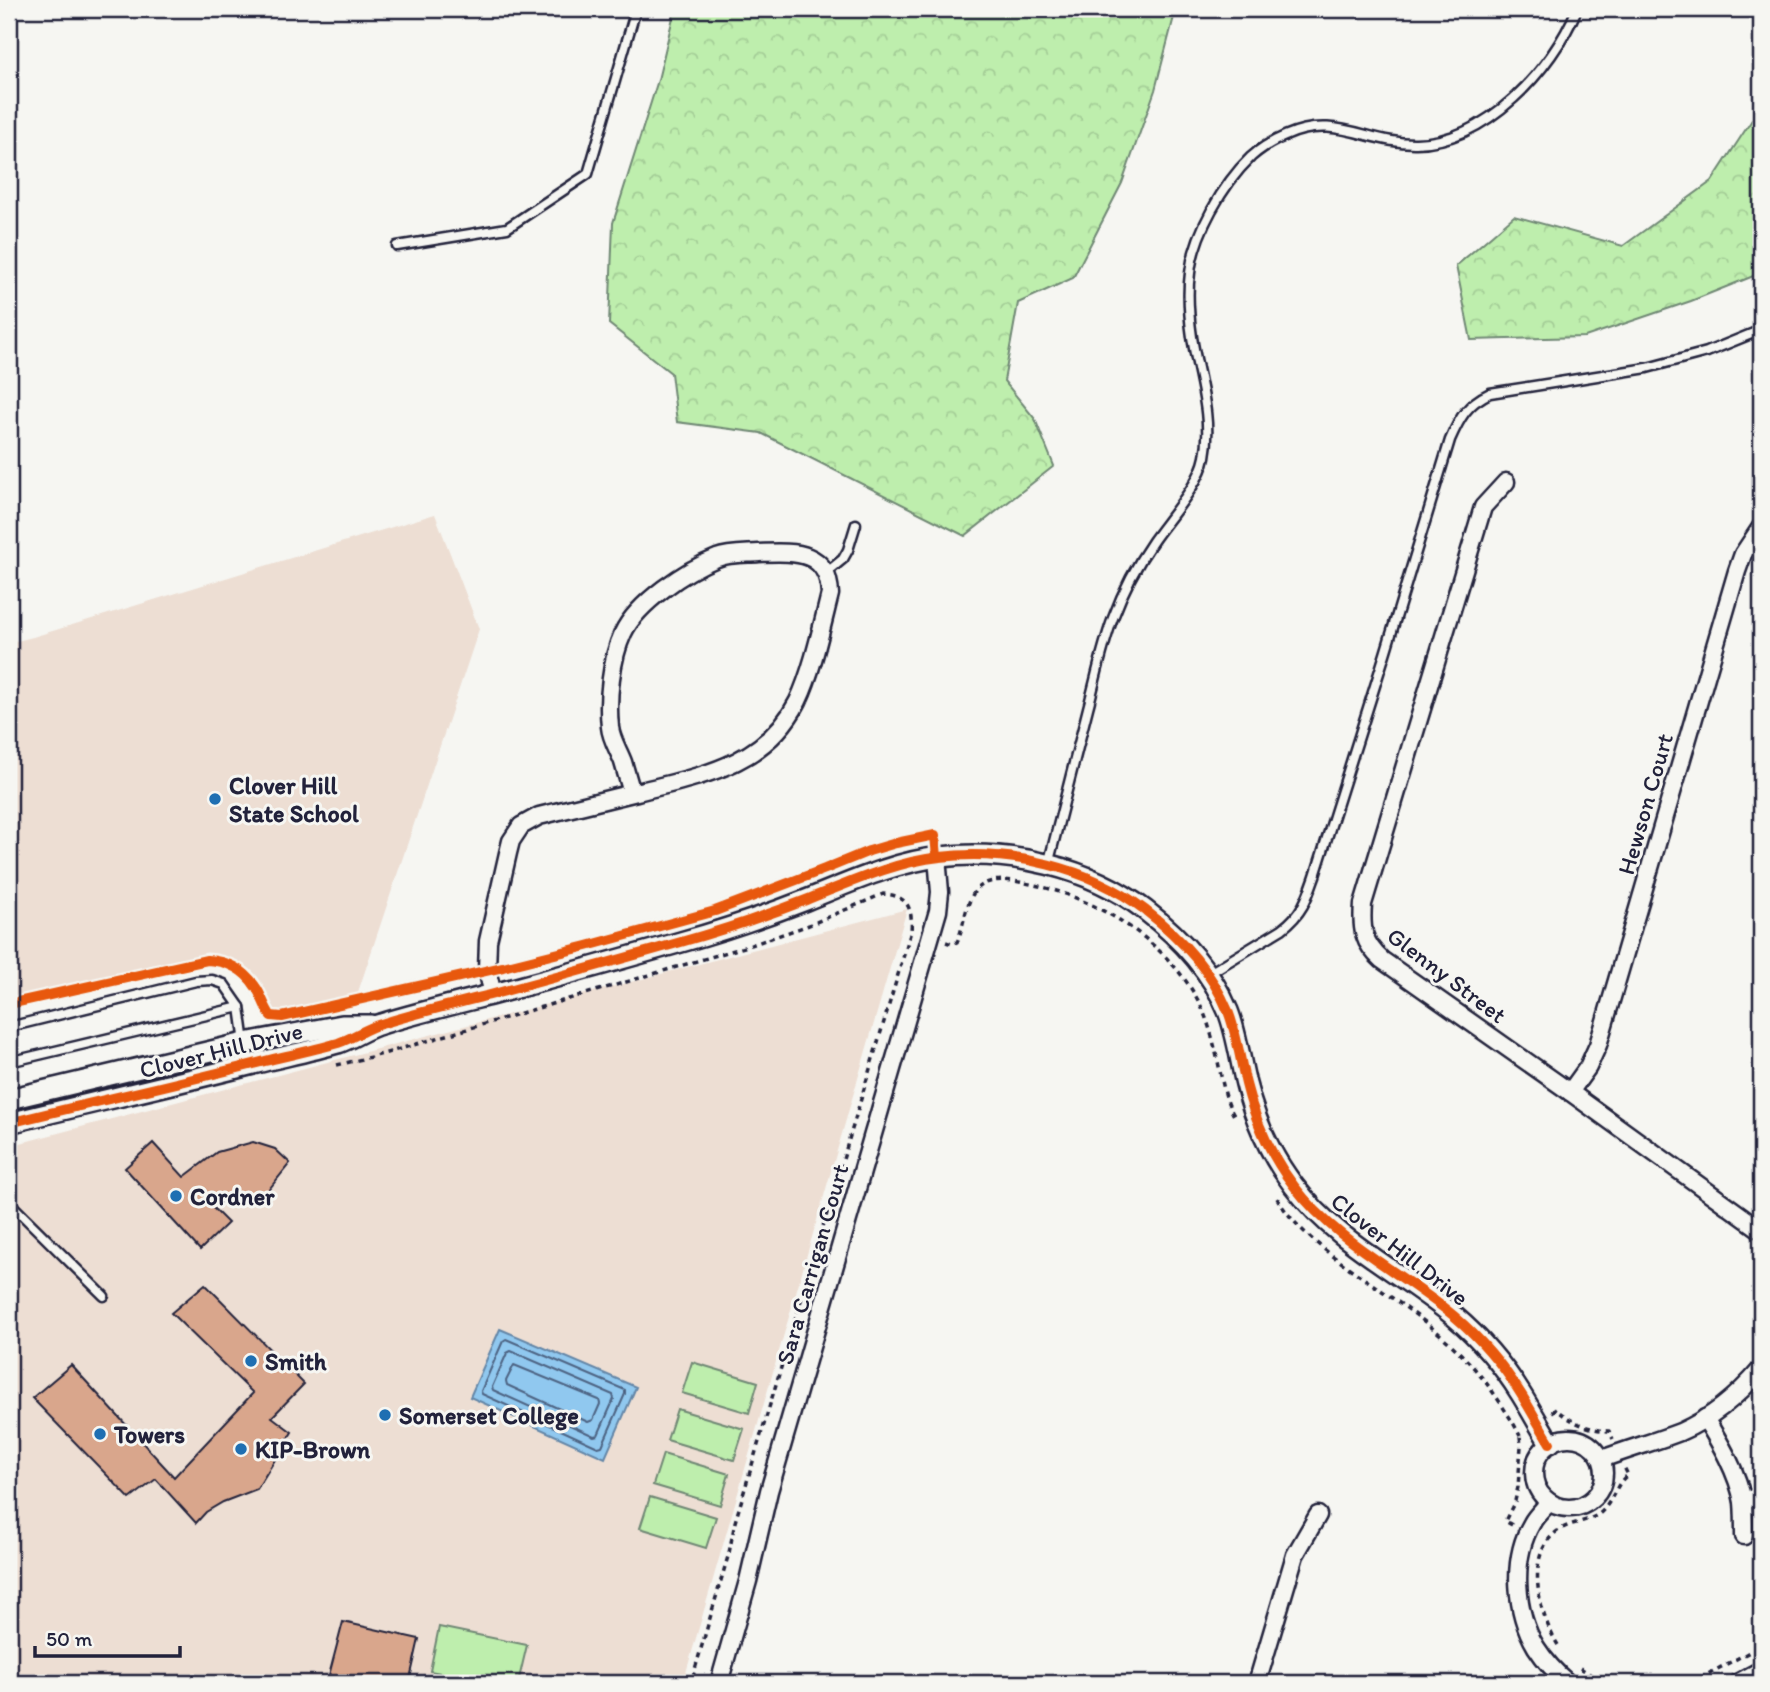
<svg xmlns="http://www.w3.org/2000/svg" width="1770" height="1692" font-family="Itim,sans-serif">
<style>
.built{fill:#edded3}
.forest{fill:url(#forest-crowns);stroke:#708874;stroke-width:2}
.pitch{fill:#beeead;stroke:#708874;stroke-width:2}
.water{fill:#90c8ef;stroke:#6486a7;stroke-width:2}
.lines{fill:none;stroke-linecap:round;stroke-linejoin:round}
.shore{stroke:#4e6483;stroke-width:2}
.building{fill:#d9a68c;stroke:#22223b;stroke-width:2}
.service-casing{stroke:#22223b;stroke-width:13}
.minor-casing{stroke:#22223b;stroke-width:21}
.tertiary-casing{stroke:#22223b;stroke-width:24}
.path{stroke:#22223b;stroke-width:3.5;stroke-dasharray:5 5;stroke-linecap:butt}
.service{stroke:#f6f6f2;stroke-width:8}
.minor{stroke:#f6f6f2;stroke-width:16}
.tertiary{stroke:#f6f6f2;stroke-width:19}
.cycleway-casing{stroke:#f6f6f2;stroke-width:15}
.cycleway{stroke:#e8590c;stroke-width:10}
.poi-dot{fill:#1f6fb2;stroke:#f6f6f2;stroke-width:2.5}
.labels{text-anchor:middle;dominant-baseline:central;stroke-width:6;stroke-linejoin:round;paint-order:stroke}
.poi-label{font-size:24px;font-weight:bold;fill:#22223b;stroke:#f6f6f2;text-anchor:start}
.street-label{font-size:24px;fill:#22223b;stroke:#f6f6f2}
</style>
<defs>
<pattern id="forest-crowns" width="20" height="18" patternUnits="userSpaceOnUse" patternTransform="scale(1.75)"><rect width="20" height="18" fill="#beeead"/><path d="M2 6a3 3 0 1 1 6 0M12 15a3 3 0 1 1 6 0" fill="none" stroke="#a3cc96"/></pattern>
</defs>
<rect width="100%" height="100%" fill="#f6f6f2"/>
<filter id="ink" filterUnits="userSpaceOnUse"><feTurbulence type="fractalNoise" baseFrequency=".0143" numOctaves="2"/><feDisplacementMap in="SourceGraphic" scale="14" xChannelSelector="R" yChannelSelector="G"/><feConvolveMatrix kernelMatrix="1 2 1 2 8 2 1 2 1" color-interpolation-filters="sRGB"/></filter>
<g filter="url(#ink)">
<g class="built">
<path d="M435,514L479,629L355,1001L274,1015L250,973L219,955L9,999V643L33,637Z"/>
<path d="M907,909L683,1683H9V1146Z"/>
</g>
<g class="forest">
<path d="M675,9H952L966,15L1055,12L1057,9H1176L1155,90L1122,183L1073,278L1018,303L1004,381L1035,419L1054,466L965,536L761,433L677,422L671,373L609,324L613,223L658,80Z"/>
<path d="M1761,106V273L1691,301L1585,337L1471,340L1456,266L1514,216L1623,246L1712,181Z"/>
</g>
<g class="pitch">
<path d="M692,1362L758,1382L749,1413L682,1393Z"/>
<path d="M677,1409L744,1429L734,1460L667,1440Z"/>
<path d="M663,1454L729,1474L720,1505L653,1485Z"/>
<path d="M650,1497L716,1517L706,1548L640,1528Z"/>
<path d="M439,1627L527,1645L518,1683H492L430,1671Z"/>
</g>
<path class="water" d="M500,1329L636,1387L605,1458L470,1397Z"/>
<g class="lines">
<g class="shore">
<path d="M506,1339L625,1390V1394L602,1446L598,1447L482,1394L481,1391L503,1341Z"/>
<path d="M511,1351L613,1395L614,1399L598,1435L594,1436L493,1390L492,1387L507,1353Z"/>
<path d="M514,1365L599,1400L600,1404L593,1420L588,1422L507,1385L506,1381Z"/>
</g>
</g>
<g class="building">
<path d="M253,1142L275,1149L290,1163L262,1198L238,1193L212,1207L228,1223L200,1250L125,1168L153,1143L184,1177L217,1152Z"/>
<path d="M205,1284L304,1384L272,1417L292,1432L257,1489L223,1502L206,1512L196,1523L156,1479L130,1499L32,1398L71,1365L174,1477L253,1393L171,1313Z"/>
<path d="M343,1622L419,1639L409,1683H327Z"/>
</g>
<g class="lines">
<g class="service-casing">
<g id="service">
<path d="M397,246L507,228L588,174L636,9"/>
<path d="M826,573L843,559L848,550L856,524"/>
<path d="M1048,865C1061,813 1075,760 1088,708C1096,678 1102,647 1113,618C1123,591 1137,564 1153,541C1169,518 1200,484 1205,457C1213,416 1198,377 1192,337C1189,316 1187,294 1190,273C1194,234 1223,184 1251,157C1261,148 1273,141 1285,136C1335,113 1368,144 1416,143C1486,142 1552,70 1577,9"/>
<path d="M1208,974L1282,929C1302,914 1307,899 1315,876L1385,654L1450,440C1460,417 1467,404 1490,393L1647,368L1707,352L1761,330"/>
<path d="M9,1027L196,981L212,980L224,984L240,1007L245,1043L244,1055L238,1064"/>
<path d="M9,1062L240,1007"/>
<path d="M9,1202L104,1296"/>
</g>
</g>
<g class="minor-casing">
<g id="minor">
<path d="M1506,482L1483,507L1363,904C1361,929 1363,943 1382,960L1570,1092L1761,1230"/>
<path d="M493,994L487,970L488,941L508,853L511,841L521,826L539,816C572,808 604,800 637,792C700,776 765,766 798,701C812,672 822,626 830,594C828,549 794,552 759,553C746,554 729,553 717,558C686,570 637,603 623,633C611,659 607,699 610,727C611,739 619,751 623,762C626,772 629,783 632,793"/>
<path d="M1570,1092L1588,1067L1598,1045L1737,571L1743,554L1761,527"/>
<path d="M1705,1418C1720,1443 1738,1473 1743,1502C1744,1513 1744,1525 1744,1536"/>
<circle cx="1569" cy="1473" r="35"/>
<path d="M1602,1459C1628,1449 1654,1442 1680,1432C1712,1418 1739,1395 1761,1369"/>
<path d="M1743,1501L1761,1496"/>
<path d="M1549,1502C1544,1509 1536,1515 1532,1523C1511,1559 1515,1612 1536,1647C1545,1661 1556,1673 1568,1683"/>
<path d="M719,1683L748,1581L769,1491L938,911L940,892L937,857"/>
<path d="M1257,1683L1295,1555L1318,1515"/>
<path d="M1737,1683L1761,1670"/>
</g>
</g>
<g class="tertiary-casing">
<g id="tertiary">
<path d="M9,1099L245,1043L342,1025H371"/>
<path d="M9,1123C94,1102 180,1083 265,1061C290,1055 314,1050 338,1043C353,1038 366,1028 381,1024C417,1013 454,1004 490,995C554,978 618,960 681,942C724,930 765,916 806,900C849,883 894,862 940,857C1010,849 1089,867 1145,910C1180,937 1211,970 1228,1011C1237,1034 1240,1060 1246,1084C1255,1121 1271,1156 1294,1186C1337,1243 1400,1271 1454,1316C1480,1338 1503,1365 1521,1394C1531,1410 1540,1427 1550,1443"/>
</g>
</g>
<g class="path">
<path d="M946,942L952,944L957,942C964,927 966,898 978,888C991,877 1010,880 1025,883C1094,896 1167,940 1200,1004C1211,1027 1216,1052 1221,1076C1224,1090 1227,1105 1235,1117"/>
<path d="M337,1065L383,1054L751,945L809,925L883,894C908,895 913,909 911,931L735,1522L729,1553L691,1683"/>
<path d="M1277,1198C1299,1235 1338,1260 1372,1284C1425,1320 1466,1350 1501,1404C1508,1415 1515,1425 1520,1436"/>
<path d="M1552,1412L1556,1409C1570,1422 1590,1430 1609,1431L1613,1439"/>
<path d="M1512,1525L1505,1521L1515,1501L1518,1487L1521,1446L1520,1436H1521"/>
<path d="M1558,1645C1539,1615 1523,1554 1559,1530C1572,1522 1587,1522 1599,1514C1613,1503 1616,1482 1628,1475L1624,1467"/>
<path d="M1580,1668L1605,1683"/>
<path d="M1691,1683L1761,1646"/>
</g>
<use href="#service" class="service"/>
<use href="#minor" class="minor"/>
<use href="#tertiary" class="tertiary"/>
<g class="cycleway-casing">
<g id="cycleway">
<path d="M9,1004L207,960C226,961 244,969 255,986C262,995 264,1007 271,1016L282,1017L503,967L587,946L715,911L825,869L869,851L896,843L935,835L937,857"/>
<path d="M9,1123C94,1102 180,1083 265,1061C290,1055 314,1050 338,1043C353,1038 366,1028 381,1024C417,1013 454,1004 490,995C554,978 618,960 681,942C724,930 765,916 806,900C849,883 894,862 940,857C1010,849 1089,867 1145,910C1180,937 1211,970 1228,1011C1237,1034 1240,1060 1246,1084C1255,1121 1271,1156 1294,1186C1337,1243 1400,1271 1454,1316C1480,1338 1503,1365 1521,1394C1531,1410 1540,1427 1550,1443"/>
</g>
</g>
<use href="#cycleway" class="cycleway"/>
</g>
</g>
<g class="poi-dot">
<circle cx="215" cy="799" r="7"/>
<circle cx="176" cy="1196" r="7"/>
<circle cx="251" cy="1361" r="7"/>
<circle cx="385" cy="1415" r="7"/>
<circle cx="100" cy="1434" r="7"/>
<circle cx="241" cy="1449" r="7"/>
</g>
<g class="labels">
<g class="poi-label">
<text x="229" y="785">Clover Hill<tspan x="229" dy="28">State School</tspan></text>
<text x="190" y="1196">Cordner</text>
<text x="265" y="1361">Smith</text>
<text x="399" y="1415">Somerset College</text>
<text x="114" y="1434">Towers</text>
<text x="255" y="1449">KIP-Brown</text>
</g>
<g class="street-label">
<text transform="translate(1645 804) rotate(-74)">Hewson Court</text>
<text transform="translate(1447 975) rotate(37)">Glenny Street</text>
<text transform="translate(221 1050) rotate(-14)">Clover Hill Drive</text>
<text transform="translate(1400 1249) rotate(38)">Clover Hill Drive</text>
<text transform="translate(812 1264) rotate(-74)">Sara Carrigan Court</text>
</g>
</g>
<rect width="1770" height="1692" fill="none" stroke="#f6f6f2" stroke-width="35"/>
<rect x="18" y="18" width="1735" height="1657" fill="none" stroke="#22223b" stroke-width="2.5" filter="url(#ink)"/>
<path d="M35 1646v10h145v-10" fill="none" stroke="#22223b" stroke-width="3.5"/>
<text x="46" y="1646" font-size="21" fill="#22223b" stroke="#f6f6f2" stroke-width="5" paint-order="stroke">50 m</text>
</svg>
